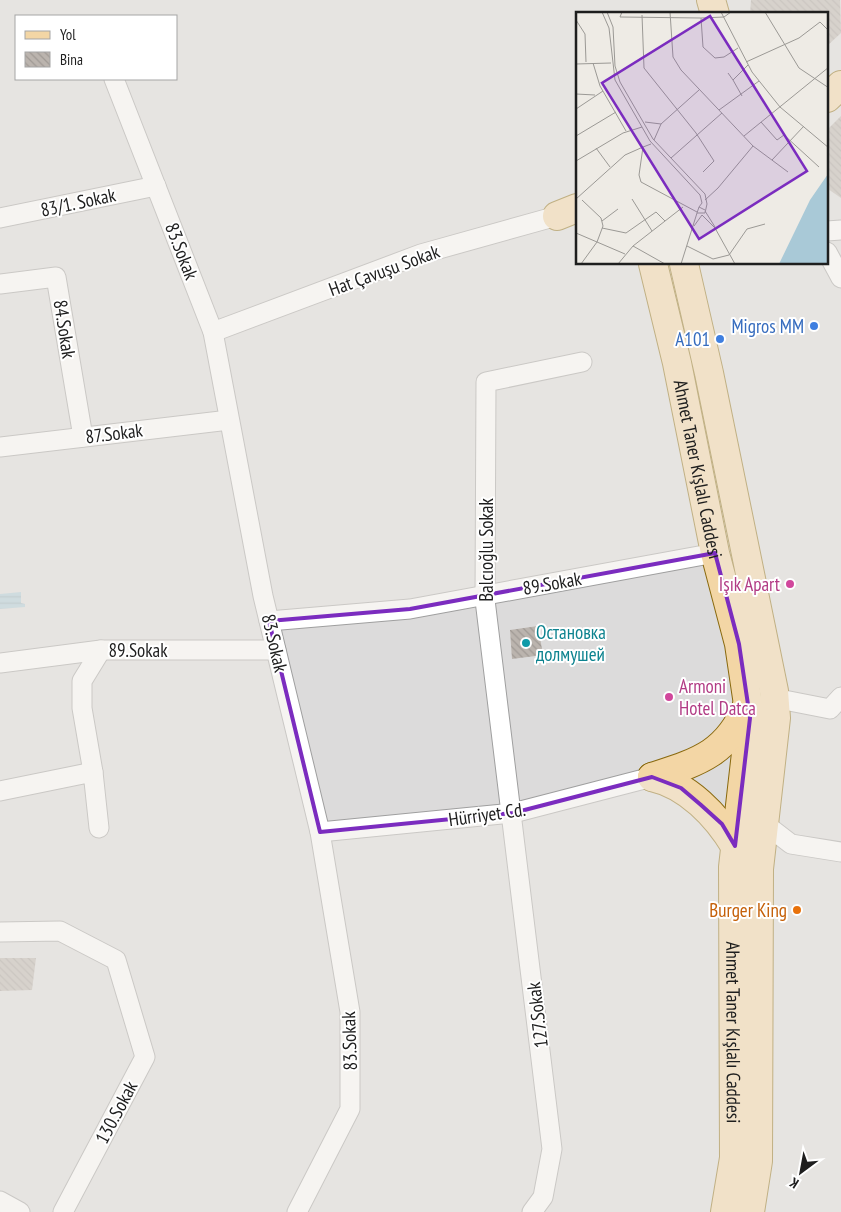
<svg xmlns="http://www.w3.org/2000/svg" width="841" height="1212" font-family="'PT Sans Narrow',sans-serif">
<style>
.residential{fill:#dcdbdb;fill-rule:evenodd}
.water{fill:url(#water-rules)}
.building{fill:url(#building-back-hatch)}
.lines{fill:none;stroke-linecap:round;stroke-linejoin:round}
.street-casing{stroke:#9f9f9f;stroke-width:21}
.primary-casing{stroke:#89690e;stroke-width:30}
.street{stroke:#fff;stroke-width:19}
.primary{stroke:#f3d6a5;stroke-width:28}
.marked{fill:none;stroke:#7b2cbf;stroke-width:4;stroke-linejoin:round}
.shop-dot{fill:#3f7fe0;stroke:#fff;stroke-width:2}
.hotel-dot{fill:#d1479c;stroke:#fff;stroke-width:2}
.culture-dot{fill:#0f9aa8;stroke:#fff;stroke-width:2}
.food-dot{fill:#e8710a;stroke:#fff;stroke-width:2}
.labels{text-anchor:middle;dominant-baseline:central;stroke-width:4;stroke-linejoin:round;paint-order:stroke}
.street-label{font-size:19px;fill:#1e1e1e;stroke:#fff}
.shop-label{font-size:19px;fill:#366cbe;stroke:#fff;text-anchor:end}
.hotel-label{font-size:19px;fill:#b23c85;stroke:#fff;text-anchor:end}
.culture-label{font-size:19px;fill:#0d838f;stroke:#fff;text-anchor:start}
.food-label{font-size:19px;fill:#c56008;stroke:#fff;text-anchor:end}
.inset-road{fill:none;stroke:#9b9995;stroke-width:1}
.view{fill:#7b2cbf;fill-opacity:0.15;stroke:#7b2cbf;stroke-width:2.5}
.inset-edge{fill:none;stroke:#1e1e1e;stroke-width:2.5}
</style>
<defs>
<pattern id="water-rules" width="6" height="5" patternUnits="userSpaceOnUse" patternTransform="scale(1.25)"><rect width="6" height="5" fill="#a9c9d7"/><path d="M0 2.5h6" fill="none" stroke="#91acb8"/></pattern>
<pattern id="building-back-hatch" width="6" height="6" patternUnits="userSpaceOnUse" patternTransform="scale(1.25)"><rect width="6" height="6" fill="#bbb4ae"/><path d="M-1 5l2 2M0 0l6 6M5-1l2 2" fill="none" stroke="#a09a95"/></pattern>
</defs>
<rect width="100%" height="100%" fill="#eeebe5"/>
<path class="residential" d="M0,0H841V1212H0ZM577,14H827V264H577ZM16,16H176V79H16Z"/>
<path class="water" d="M21,592V603L25,604V607L0,609V594Z"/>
<g class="building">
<path d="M751,0H840L841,33L827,46V14H750Z"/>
<path d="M841,116V198L828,189L827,186V130Z"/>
<path d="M538,626L543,655L512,659L510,630Z"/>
<path d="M0,958H36L32,990L0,991Z"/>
</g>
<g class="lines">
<g class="street-casing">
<g id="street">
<path d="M114,79L213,332L263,596L320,832L350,1012V1109L297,1212"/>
<path d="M0,218L156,186"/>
<path d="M827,231L841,230"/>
<path d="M827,252L841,278"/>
<path d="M0,284L56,277L83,437"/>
<path d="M213,332L421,254L557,216"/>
<path d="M0,447L229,420"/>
<path d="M269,621L410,609L715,553"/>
<path d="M0,663L101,650H276"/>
<path d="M774,698L830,709L841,697"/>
<path d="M93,772L82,708V681L101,650"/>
<path d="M0,791L93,772L99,828"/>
<path d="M765,824L791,844L841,852"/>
<path d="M320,832L513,813L652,777"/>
<path d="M0,932L60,931L116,960L145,1057L63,1212"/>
<path d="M0,1201L20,1212"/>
<path d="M532,1212L543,1197L552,1149L485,600L486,382L582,362"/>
</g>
</g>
<g class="primary-casing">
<g id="primary">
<path d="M711,0L715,14"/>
<path d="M827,98L841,85"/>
<path d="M557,216L577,208"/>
<path id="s1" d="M653,264L677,363L715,553L739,644L750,718L733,867L734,1158L725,1212"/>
<path d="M684,264L709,373L774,691L776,718L759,869L758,1161L750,1212"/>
<path d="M652,777C698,762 727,754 747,706"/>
<path d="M652,777C688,785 717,816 735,846"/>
</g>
</g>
<use href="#street" class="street"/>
<use href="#primary" class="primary"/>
</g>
<path d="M0 0H841V1212H0ZM715,553L739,644L750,718L735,846L722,824L701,805L681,788L652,777L513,813L320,832L269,621L410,609Z" fill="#eeebe5" fill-opacity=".55" fill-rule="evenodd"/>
<path class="marked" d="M715,553L739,644L750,718L735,846L722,824L701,805L681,788L652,777L513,813L320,832L269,621L410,609Z"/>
<g class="shop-dot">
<circle cx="814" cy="326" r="5"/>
<circle cx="720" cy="339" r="5"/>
</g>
<g class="hotel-dot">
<circle cx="790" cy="584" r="5"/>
<circle cx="669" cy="697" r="5"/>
</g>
<circle class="culture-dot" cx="526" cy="643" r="5"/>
<circle class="food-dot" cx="797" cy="910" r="5"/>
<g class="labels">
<g class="street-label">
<text transform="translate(78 202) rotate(-12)">83/1. Sokak</text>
<text transform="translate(182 251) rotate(69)">83.Sokak</text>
<text transform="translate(384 270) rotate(-20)">Hat Çavuşu Sokak</text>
<text transform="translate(65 329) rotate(81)">84.Sokak</text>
<text transform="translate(114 433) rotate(-7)">87.Sokak</text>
<text stroke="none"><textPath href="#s1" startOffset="210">Ahmet Taner Kışlalı Caddesi</textPath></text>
<text transform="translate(486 550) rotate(-90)">Balcıoğlu Sokak</text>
<text transform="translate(552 583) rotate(-10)">89.Sokak</text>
<text transform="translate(275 643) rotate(77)">83.Sokak</text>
<text x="138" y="650">89.Sokak</text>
<text transform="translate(487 814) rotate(-8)">Hürriyet Cd.</text>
<text transform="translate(537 1015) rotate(-97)">127.Sokak</text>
<text stroke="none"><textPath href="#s1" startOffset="780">Ahmet Taner Kışlalı Caddesi</textPath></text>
<text transform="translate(349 1041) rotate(-92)">83.Sokak</text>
<text transform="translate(116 1112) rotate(-62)">130.Sokak</text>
</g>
<g class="shop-label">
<text x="804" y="326">Migros MM</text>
<text x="710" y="339">A101</text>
</g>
<g class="hotel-label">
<text x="780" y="584">Işık Apart</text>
<text x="679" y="686" text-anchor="start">Armoni<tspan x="679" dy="22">Hotel Datca</tspan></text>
</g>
<g class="culture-label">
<text x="536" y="632">Остановка<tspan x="536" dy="22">долмушей</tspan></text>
</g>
<g class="food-label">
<text x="787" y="910">Burger King</text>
</g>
</g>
<g transform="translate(576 12)">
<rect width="252" height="252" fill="#eeebe5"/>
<path d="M252,153V252H203L234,188L252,162Z" fill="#a9c9d7"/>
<path class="inset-road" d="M26,0L33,16L39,68L74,129L124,183L126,191L123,195M31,0L37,15L39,54L44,70L77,127L129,182L131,192L129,201H121L123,195L129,198M46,0L44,5L125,6L148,5L155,0M94,0L97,45L105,58L177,134L212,160M145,0L176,60L204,95L253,136M189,0L223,56L253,76M66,3L68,56L120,121L138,149L127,160M125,6L127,35L139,46L148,45L162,36M0,8L9,22L10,50M170,50L223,26L244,10L253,19M17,51L24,74L50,119M0,52L35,51M152,61L157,68L172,53M157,68L166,84M0,82L19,83M0,97L27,79M143,98L183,69M69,110L85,112M185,110L201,128L208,123L243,155M85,112L123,78M0,124L40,100M168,124L253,55M78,128L85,112M75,132L67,135L63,163L65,170L121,200M20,136L34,155M95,146L146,101M196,148L228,114M0,149L47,121L66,115M142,176L177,134M0,187L49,143L67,135M56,187L76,219M129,188L142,176M129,199L139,215M26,209L42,197M118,214L126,203L139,216M26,216L50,221L80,200L89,209M139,216L159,252M0,221L49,242M57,234L89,252M111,234L137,247L153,243M153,243L171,217L189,212M5,252L21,230L27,214L25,206L6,188M42,252L57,234L107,195M105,252L121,201"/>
<path class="view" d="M134,4L231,159L123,227L26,71Z"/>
<rect width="252" height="252" class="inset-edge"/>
</g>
<rect x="15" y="15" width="162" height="65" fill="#ffffff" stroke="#a5a5a5"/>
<rect x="25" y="31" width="25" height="8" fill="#f3d6a5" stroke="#a5a5a5"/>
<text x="60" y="40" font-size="15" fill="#1e1e1e">Yol</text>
<rect x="25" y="52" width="25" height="15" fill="url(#building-back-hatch)" stroke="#a5a5a5"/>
<text x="60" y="65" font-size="15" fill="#1e1e1e">Bina</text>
<g transform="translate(801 1172) rotate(212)" stroke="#ffffff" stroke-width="4" paint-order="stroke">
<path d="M0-4L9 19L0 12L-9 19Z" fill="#1e1e1e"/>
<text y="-8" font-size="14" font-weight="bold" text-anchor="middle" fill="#1e1e1e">K</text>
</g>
</svg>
